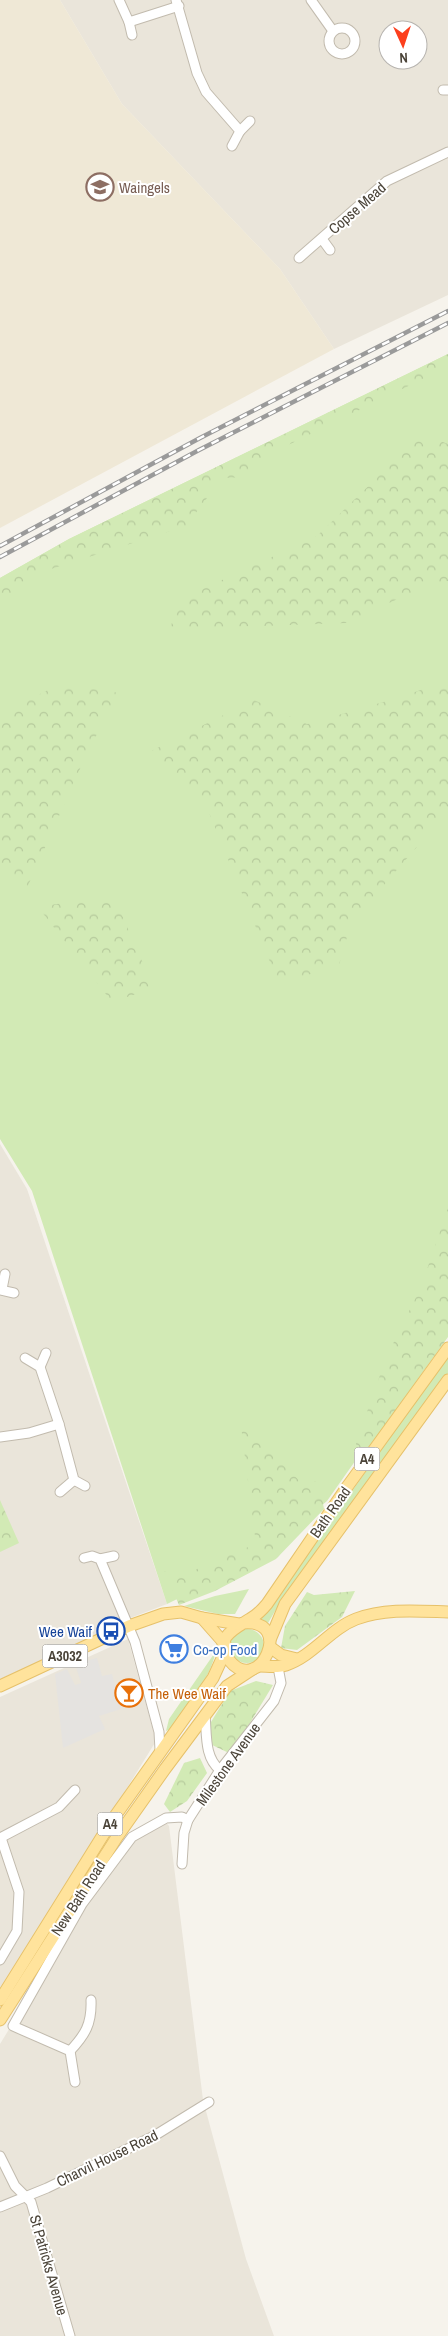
<svg xmlns="http://www.w3.org/2000/svg" width="448" height="2336" font-family="'Archivo Narrow',sans-serif">
<style>
.residential{fill:#eae5da;fill-rule:evenodd}
.education{fill:#efe8d6}
.green{fill:#d2eab5}
.forest{fill:url(#forest-crowns)}
.parking{fill:#e5e3e0}
.lines{fill:none;stroke-linecap:round;stroke-linejoin:round}
.minor-casing{stroke:#c2bbae;stroke-width:11}
.major-casing{stroke:#e6c16a;stroke-width:13}
.minor{stroke:#fff;stroke-width:9}
.major{stroke:#ffe39c;stroke-width:11}
.rail-casing{stroke:#9a9a9a;stroke-width:4.5}
.rail{stroke:#fff;stroke-width:2.5;stroke-dasharray:8;stroke-linecap:butt}
.labels{text-anchor:middle;dominant-baseline:central;stroke-width:4;stroke-linejoin:round;paint-order:stroke}
.shield{fill:#fff;stroke:#817c74;stroke-width:1}
.shield-label{font-size:14px;font-weight:bold;fill:#4b4439}
.education-label{font-size:15px;fill:#785e54;stroke:#fff;text-anchor:start}
.street-label{font-size:15px;fill:#4b4439;stroke:#fff}
.transit-label{font-size:15px;fill:#164399;stroke:#fff;text-anchor:end}
.shop-label{font-size:15px;fill:#366cbe;stroke:#fff;text-anchor:start}
.food-label{font-size:15px;fill:#c56008;stroke:#fff;text-anchor:start}
</style>
<defs>
<pattern id="forest-crowns" width="20" height="18" patternUnits="userSpaceOnUse" patternTransform="scale(1.25)"><rect width="20" height="18" fill="#d2eab5"/><path d="M2 6a3 3 0 1 1 6 0M12 15a3 3 0 1 1 6 0" fill="none" stroke="#b6ca9c"/></pattern>
</defs>
<rect width="100%" height="100%" fill="#f6f3ec"/>
<g class="residential">
<path d="M60,0H448V295L334,349L280,269L122,104ZM388,30H418V60H388Z"/>
<path d="M0,1144L27,1189L167,1604L104,1628L105,1633L0,1679Z"/>
<path d="M128,1639L156,1741L0,1994V1697Z"/>
<path d="M161,1817L169,1826L203,2100L246,2259L274,2336H0V2044L111,1863L135,1831Z"/>
</g>
<path class="education" d="M0,0H60L122,104L280,269L334,349L0,528Z"/>
<g class="green">
<path d="M448,354V1329L327,1501L259,1559L167,1604L32,1191L0,1139V578L69,539Z"/>
<path d="M448,1356V1373L281,1601L268,1623L261,1619Z"/>
<path d="M249,1589L235,1614H218L184,1606L215,1596Z"/>
<circle cx="247" cy="1646" r="17"/>
<path d="M216,1651C209,1681 189,1705 171,1729L166,1731L169,1719Z"/>
</g>
<g class="forest">
<path d="M448,354V359L441,370L278,450L252,477L222,478L186,526L29,576L9,606L0,612V578L69,539Z"/>
<path d="M422,434L448,444V581L432,583L346,623L170,629L179,600L317,536Z"/>
<path d="M448,680V811L351,923L339,965L279,984L203,798L147,753L254,700L307,724L404,696Z"/>
<path d="M60,684L119,693L87,753L27,888L0,865V714Z"/>
<path d="M101,897H114L154,988L112,1002L38,907Z"/>
<path d="M448,1208V1337L357,1464L356,1443L386,1358L421,1287Z"/>
<path d="M241,1426L298,1479L319,1482L324,1509L276,1559L215,1591L179,1605L164,1571L183,1578L203,1565L256,1544Z"/>
<path d="M0,1500L19,1543L0,1552Z"/>
<path d="M355,1591L342,1617L297,1650L281,1648L285,1626L307,1592L314,1595Z"/>
<path d="M256,1681L273,1685L231,1754L210,1744L211,1722L230,1691Z"/>
<path d="M200,1758L207,1773L187,1801L170,1812L164,1804L184,1763Z"/>
</g>
<path class="parking" d="M97,1658L102,1676L112,1674L121,1709L99,1716L105,1729L63,1748L55,1674L67,1669L75,1685L81,1683L75,1664Z"/>
<g class="lines">
<g class="minor-casing">
<g id="minor">
<path d="M119,0L129,22L179,6"/>
<path d="M176,0L197,73L206,92L240,131L232,146"/>
<path d="M311,0L333,31"/>
<path d="M129,22L132,35"/>
<circle cx="342" cy="41" r="13"/>
<path d="M443,90H448"/>
<path d="M240,131L250,121"/>
<path d="M322,239L330,250"/>
<path d="M299,258L387,181L448,152"/>
<path d="M2,1289L5,1274"/>
<path d="M0,1290L14,1293"/>
<path d="M25,1358L40,1367L59,1424"/>
<path d="M40,1367L46,1353"/>
<path d="M0,1437L29,1433L59,1424L74,1480L85,1486"/>
<path d="M60,1492L74,1480"/>
<path d="M84,1558L92,1556L100,1559L135,1642L159,1732L160,1750"/>
<path d="M100,1559L114,1556"/>
<path d="M205,1715C207,1734 204,1757 220,1770"/>
<path d="M0,1838L59,1807L75,1790"/>
<path d="M182,1864L184,1833L188,1820L220,1770L274,1701L281,1683L278,1667"/>
<path d="M0,1960L17,1931L19,1892L1,1838"/>
<path d="M70,2051C85,2035 92,2024 91,2000"/>
<path d="M75,2082L70,2051L13,2026L82,1904L132,1837L166,1818L182,1817L188,1820"/>
<path d="M0,2156L15,2186L31,2202L70,2336"/>
<path d="M0,2207L47,2188L154,2136L209,2102"/>
</g>
</g>
<g class="major-casing">
<g id="major">
<path d="M202,1618L225,1644"/>
<path d="M243,1623C296,1618 259,1698 229,1660C212,1638 236,1628 250,1619C257,1615 262,1610 267,1604L347,1487L448,1348"/>
<path d="M270,1640L285,1604L448,1380"/>
<path d="M270,1647L281,1655L297,1659"/>
<path d="M259,1666C267,1666 277,1668 286,1665C313,1656 330,1629 356,1619C385,1608 418,1611 448,1612"/>
<path d="M0,1686L129,1626L163,1614L181,1612L202,1618L239,1624"/>
<path d="M0,2000L113,1819L213,1678L225,1652"/>
<path d="M0,2020L117,1837L165,1769L227,1686L253,1669"/>
</g>
</g>
<use href="#minor" class="minor"/>
<use href="#major" class="major"/>
<g class="rail-casing">
<g id="rail">
<path d="M0,546L200,438L448,311"/>
<path d="M0,557L199,450L448,323"/>
</g>
</g>
<use href="#rail" class="rail"/>
</g>
<defs>
<g id="school-ring" transform="scale(1.4375)"><circle r="9.5" fill="#fff" stroke="#8d6e63" stroke-width="1.5"/><path d="M0-5L7-2L0 1L-7-2ZM-4 1L0 2.5L4 1V4Q0 6-4 4Z" fill="#8d6e63"/></g>
<g id="bus-ring" transform="scale(1.4375)"><circle r="9.5" fill="#fff" stroke="#1a4fb4" stroke-width="1.5"/><path d="M-5-6H5V4H4V6H2V4H-2V6H-4V4H-5ZM-3.5-4V0h7V-4ZM-3.5 1.2v1.5H-2V1.2ZM2 1.2v1.5H3.5V1.2Z" fill="#1a4fb4"/></g>
<g id="supermarket-ring" transform="scale(1.4375)"><circle r="9.5" fill="#fff" stroke="#3f7fe0" stroke-width="1.5"/><path d="M-6-5.5h2.5l.6 2H6L4.5 2H-2.5L-4.4-4H-6ZM-1.5 3.2a1.3 1.3 0 1 0 .1 0ZM3 3.2a1.3 1.3 0 1 0 .1 0Z" fill="#3f7fe0"/></g>
<g id="bar-ring" transform="scale(1.4375)"><circle r="9.5" fill="#fff" stroke="#e8710a" stroke-width="1.5"/><path d="M-6-5H6L.8 .8V4.5H3.5V6h-7V4.5H-.8V.8Z" fill="#e8710a"/></g>
</defs>
<g fill-rule="evenodd">
<use href="#school-ring" x="100" y="187"/>
<use href="#bus-ring" x="111" y="1631"/>
<use href="#supermarket-ring" x="174" y="1649"/>
<use href="#bar-ring" x="129" y="1693"/>
</g>
<g class="labels">
<g class="shield">
<rect x="354.5" y="1447.5" width="25" height="23" rx="4"/>
<rect x="42.5" y="1644.5" width="45" height="23" rx="4"/>
<rect x="97.5" y="1812.5" width="25" height="23" rx="4"/>
</g>
<g class="shield-label">
<text x="367" y="1459">A4</text>
<text x="65" y="1656">A3032</text>
<text x="110" y="1824">A4</text>
</g>
<g class="education-label">
<text x="119" y="187">Waingels</text>
</g>
<g class="street-label">
<text transform="translate(357 208) rotate(-41)">Copse Mead</text>
<text transform="translate(330 1512) rotate(-55)">Bath Road</text>
<text transform="translate(228 1764) rotate(-54)">Milestone Avenue</text>
<text transform="translate(78 1898) rotate(-57)">New Bath Road</text>
<text transform="translate(107 2158) rotate(-26)">Charvil House Road</text>
<text transform="translate(49 2265) rotate(74)">St Patricks Avenue</text>
</g>
<g class="transit-label">
<text x="92" y="1631">Wee Waif</text>
</g>
<g class="shop-label">
<text x="193" y="1649">Co-op Food</text>
</g>
<g class="food-label">
<text x="148" y="1693">The Wee Waif</text>
</g>
</g>
<g transform="translate(403 45) rotate(177)"><circle r="24" fill="#ffffff" stroke="#b7b4b0"/>
<path d="M0-4L9 19L0 12L-9 19Z" fill="#fc3f1d"/>
<text y="-8" font-size="14" font-weight="bold" text-anchor="middle" fill="#4b4439">N</text>
</g>
</svg>
